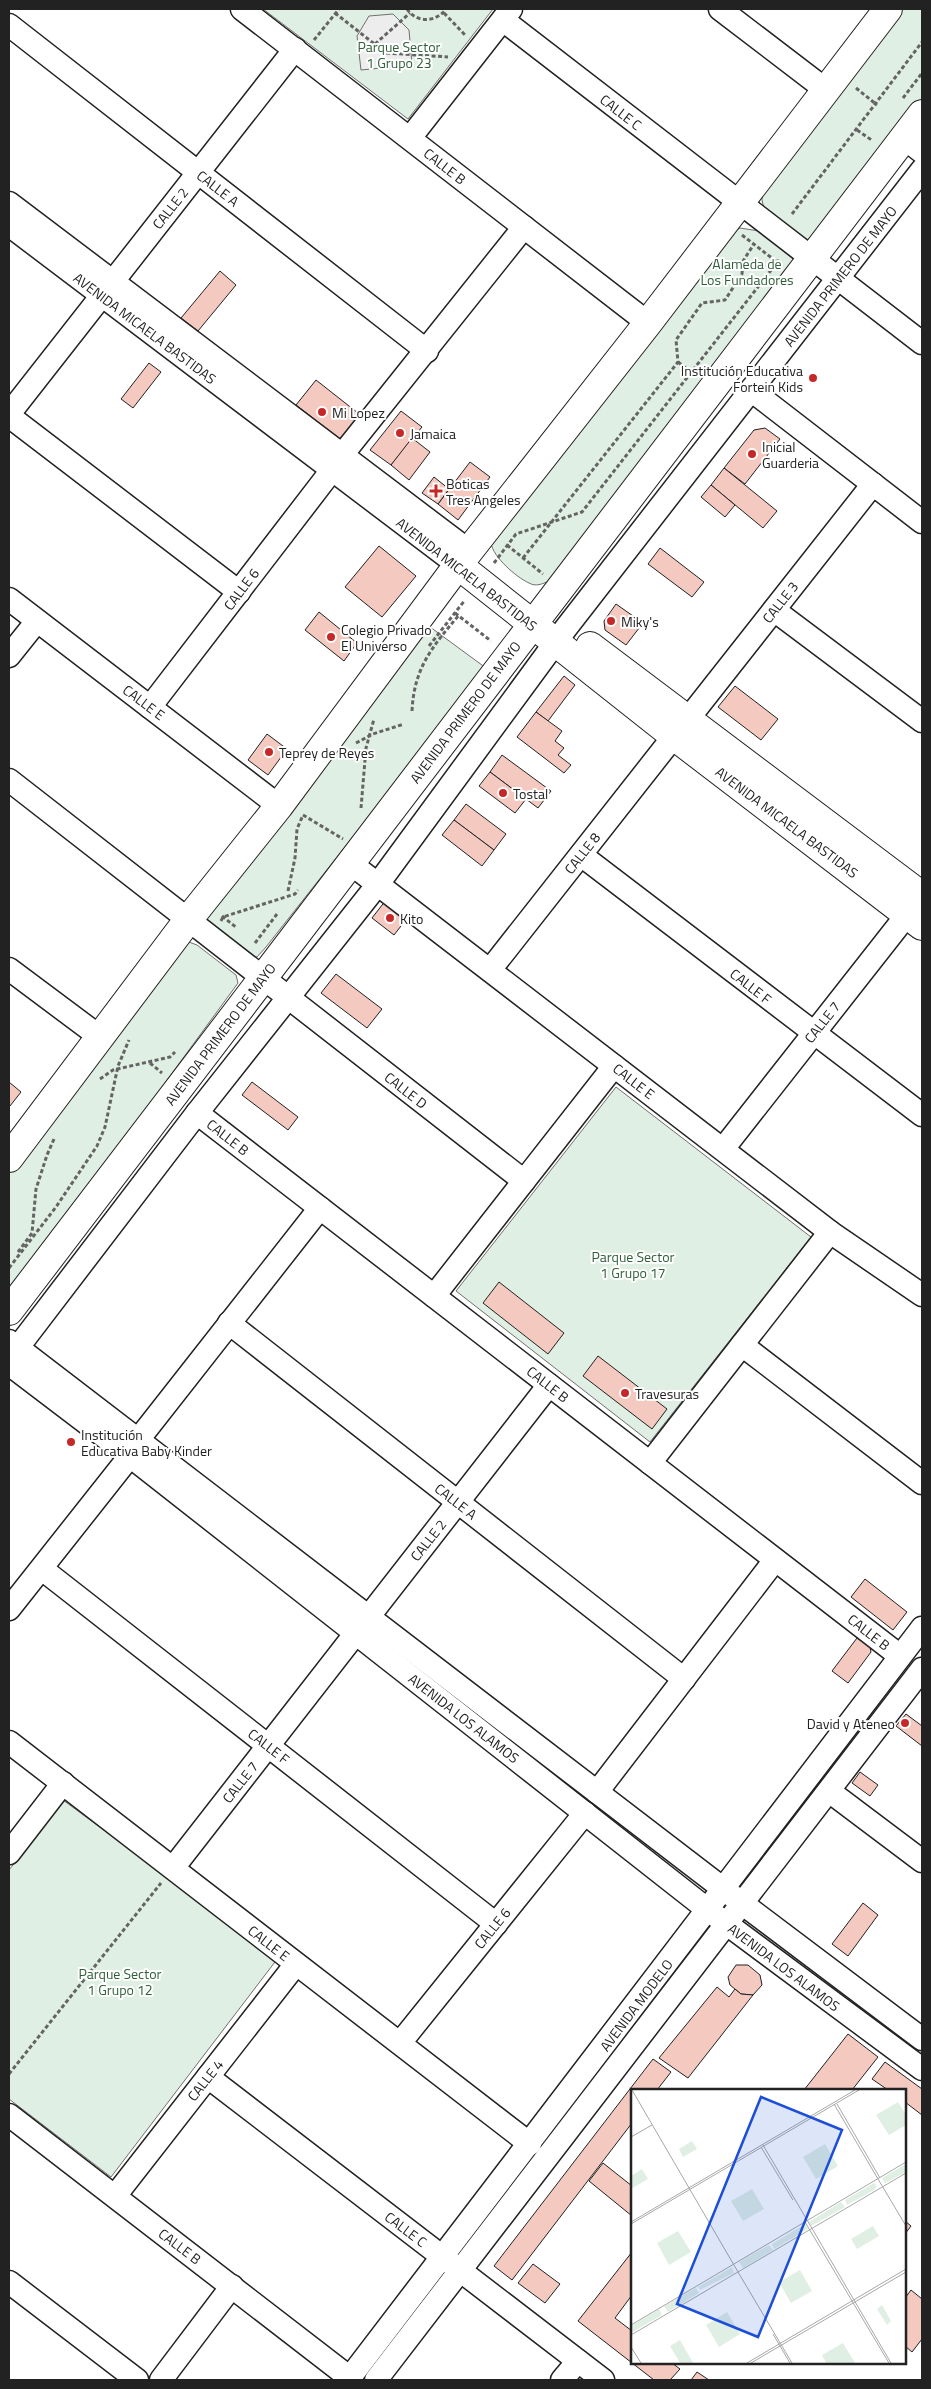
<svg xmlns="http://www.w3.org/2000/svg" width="931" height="2389" font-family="'Titillium Web',sans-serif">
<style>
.green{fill:#e0efe3;stroke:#6f6f6f}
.parking{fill:#ededed;stroke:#6f6f6f}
.building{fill:#f3c9c0;stroke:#222}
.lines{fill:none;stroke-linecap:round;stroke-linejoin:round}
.minor-casing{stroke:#222;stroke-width:25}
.major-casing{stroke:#222;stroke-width:30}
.path{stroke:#646464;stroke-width:3;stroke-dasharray:4 2.5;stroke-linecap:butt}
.minor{stroke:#fff;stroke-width:22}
.major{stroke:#fff;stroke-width:28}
.poi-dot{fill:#c62828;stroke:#fff;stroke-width:2}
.labels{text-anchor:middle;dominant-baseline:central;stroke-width:4;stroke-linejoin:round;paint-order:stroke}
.park-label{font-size:14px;fill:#2f5e38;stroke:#fff}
.street-label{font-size:14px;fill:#222;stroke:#fff}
.poi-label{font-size:14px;fill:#222;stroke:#fff;text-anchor:start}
.inset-road{fill:none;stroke:#a7a7a7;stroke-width:1}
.view{fill:#1d4ed8;fill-opacity:0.15;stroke:#1d4ed8;stroke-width:2.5}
.inset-edge{fill:none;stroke:#222;stroke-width:2.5}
</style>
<rect width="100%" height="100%" fill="#fff"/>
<g class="green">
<path d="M263,9H493L408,119Z"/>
<path d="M902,9H922V99L822,232L814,238L805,240C790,230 760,216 762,196Z"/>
<path d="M740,228L759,231L793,259V268L549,581C542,584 536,587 529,583C516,577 493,557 491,543L728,235Z"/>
<path d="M426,624L486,668L266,947L257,957H249L204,923V910Z"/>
<path d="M186,941L197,945L236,975L238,983L9,1296V1170Z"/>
<path d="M616,1087L811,1237L650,1442L456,1291Z"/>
<path d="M63,1800L278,1958L111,2177L9,2099V1870Z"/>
</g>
<path class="parking" d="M393,14L409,30L412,65L361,70L357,36L369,16Z"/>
<g class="building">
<path d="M220,271L236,285L198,331L181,318Z"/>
<path d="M149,363L161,372L133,408L121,399Z"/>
<path d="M316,380L363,417L343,441L296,405Z"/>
<path d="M401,411L422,427L391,465L370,450Z"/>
<path d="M765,428L780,439L745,484L724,468L754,430Z"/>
<path d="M412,438L430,452L409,480L391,465Z"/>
<path d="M470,462L490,477L458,520L438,504Z"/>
<path d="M724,468L777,511L763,528L711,485Z"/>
<path d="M434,477L449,489L438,504L422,493Z"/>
<path d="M711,485L735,505L725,517L701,497Z"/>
<path d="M379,546L416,576L382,617L345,587Z"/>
<path d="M660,548L704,582L692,597L648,564Z"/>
<path d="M616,604L643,623L626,645L605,630L604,621Z"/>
<path d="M319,612L357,643L344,661L305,630Z"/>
<path d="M564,676L575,685L548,721L536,712Z"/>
<path d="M735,686L778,719L761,740L718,707Z"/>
<path d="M536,712L562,731L555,741L564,748L558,755L571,765L564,773L517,737Z"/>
<path d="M267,734L287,749L268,775L248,760Z"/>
<path d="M502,755L551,791L538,808L490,772Z"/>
<path d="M490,772L526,799L515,813L479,786Z"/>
<path d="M466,804L506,834L494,850L454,820Z"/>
<path d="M454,820L494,850L482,866L442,835Z"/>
<path d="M386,900L408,917L394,935L372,918Z"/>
<path d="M336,974L382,1009L367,1028L321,993Z"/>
<path d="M9,1082L21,1092L10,1106L9,1105Z"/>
<path d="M252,1082L298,1117L288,1130L242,1095Z"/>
<path d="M499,1282L564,1333L548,1354L483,1303Z"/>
<path d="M598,1356L667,1409L652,1429L583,1376Z"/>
<path d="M865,1579L907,1612L893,1630L851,1597Z"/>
<path d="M857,1638L870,1647L871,1652L848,1683L832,1671Z"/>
<path d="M906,1714L922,1726V1746L896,1726Z"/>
<path d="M860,1772L878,1785L870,1796L852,1783Z"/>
<path d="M863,1903L878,1915L848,1956L832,1944Z"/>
<path d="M736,1965H748L760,1975L762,1985L753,1995L741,1994L730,1985L728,1977Z"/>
<path d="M717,1987L729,1997L735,1989L741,1994L753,1995L688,2078L659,2058Z"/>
<path d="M848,2034L878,2057L852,2090H804Z"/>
<path d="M653,2059L671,2072L657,2090H632V2123L512,2280L494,2266Z"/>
<path d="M885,2062L922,2089V2115L905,2102V2090H888L872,2079Z"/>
<path d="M603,2163L632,2186V2216L589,2181Z"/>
<path d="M905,2221L911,2226L905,2234Z"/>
<path d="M632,2252V2295L615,2318L632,2331V2363H672L680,2369L670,2380H654L578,2321Z"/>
<path d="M533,2264L560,2284L545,2303L518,2283Z"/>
<path d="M911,2290L922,2299V2339L912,2352L905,2346V2298Z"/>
<path d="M697,2372L709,2380H691Z"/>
</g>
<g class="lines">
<g class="minor-casing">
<g id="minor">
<path d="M242,9L648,323"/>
<path d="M720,9L826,90"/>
<path d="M503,20L922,343"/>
<path d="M9,25L427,351"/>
<path d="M410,138L511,9"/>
<path d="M904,138L922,152"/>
<path d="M9,203L469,551"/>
<path d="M9,225L458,565"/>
<path d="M751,390L922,522"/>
<path d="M9,414L295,49"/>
<path d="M9,416L239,592"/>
<path d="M342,455L524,227"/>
<path d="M9,599L279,806"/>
<path d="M774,610L922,721"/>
<path d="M9,656L37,621"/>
<path d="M150,707L332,470"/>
<path d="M688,719L873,484"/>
<path d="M9,780L524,1181"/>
<path d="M581,855L922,1115"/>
<path d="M350,863L830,1232L922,1295"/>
<path d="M9,969L100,1037"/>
<path d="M490,970L674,736"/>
<path d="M197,1113L900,1656"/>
<path d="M723,1149L917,902"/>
<path d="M434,1296L614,1066"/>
<path d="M229,1323L684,1679"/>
<path d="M9,1341L743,1904L922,2039"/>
<path d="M742,1345L922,1483"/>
<path d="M9,1359L197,1113L378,884L566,628L922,170"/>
<path d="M9,1364L130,1456L708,1910L922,2069"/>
<path d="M138,1440L320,1208"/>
<path d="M650,1463L830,1232"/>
<path d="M42,1569L496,1924"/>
<path d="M9,1609L130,1456"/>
<path d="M9,1742L530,2144"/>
<path d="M829,1791L922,1861"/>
<path d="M597,1792L775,1560"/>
<path d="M9,1853L63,1783"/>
<path d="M173,1868L549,1385"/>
<path d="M400,2043L585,1813"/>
<path d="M208,2077L603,2380"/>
<path d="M9,2115L350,2378"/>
<path d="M115,2196L296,1964"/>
<path d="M9,2282L137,2380"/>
<path d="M161,2380L232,2286"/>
<path d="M348,2380L922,1628"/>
<path d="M376,2380L922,1669"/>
<path d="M562,2380L578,2361"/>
</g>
</g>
<g class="major-casing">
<g id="major">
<path d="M458,565L674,736L922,926"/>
<path d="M590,646L922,896"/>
<path d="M9,1158L188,920L279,806L458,565L648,323L888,9"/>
<path d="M9,1311L922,114"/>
</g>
</g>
<g class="path">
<path d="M407,9C416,23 436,23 446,9"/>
<path d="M335,13L386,53L448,57"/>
<path d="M444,13L466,36"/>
<path d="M314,40L339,9"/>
<path d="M375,44L410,13"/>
<path d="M856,88L877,105"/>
<path d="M903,98L922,73"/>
<path d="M857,130L873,141"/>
<path d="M792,214L922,42"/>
<path d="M742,235L777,262"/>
<path d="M678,362L692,373"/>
<path d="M507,545L543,574"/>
<path d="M523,558L678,362L676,340L702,303L725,300L742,274L743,261L754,244"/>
<path d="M494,563L516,534L582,512L779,260"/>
<path d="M455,613L491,641"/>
<path d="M429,646L465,600"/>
<path d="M412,711C414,668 432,647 459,615"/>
<path d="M356,743L373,734L404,724"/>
<path d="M361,808L366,748L374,719"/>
<path d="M303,815L343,839"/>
<path d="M288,891L295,858L297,829L303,815"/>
<path d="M222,916L237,928"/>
<path d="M221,921L223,917L295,894L298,890"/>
<path d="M255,943L277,914"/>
<path d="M150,1063L162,1073"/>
<path d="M100,1079L113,1070L170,1057L175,1052"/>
<path d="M18,1252L32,1233L36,1189L47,1155L54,1139"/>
<path d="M9,1268L56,1207L97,1146L105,1127L118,1066L129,1040"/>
<path d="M9,2074L161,1883"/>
</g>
<use href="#minor" class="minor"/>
<use href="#major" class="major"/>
</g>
<g class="poi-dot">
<circle cx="813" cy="378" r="5"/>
<circle cx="322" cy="412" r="5"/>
<circle cx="400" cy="433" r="5"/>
<circle cx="752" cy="454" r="5"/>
<path d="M433.5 483.5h5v5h5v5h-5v5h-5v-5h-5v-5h5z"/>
<circle cx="611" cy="621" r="5"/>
<circle cx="331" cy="637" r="5"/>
<circle cx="269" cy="752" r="5"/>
<circle cx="503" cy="793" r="5"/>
<circle cx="390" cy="918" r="5"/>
<circle cx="625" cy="1393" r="5"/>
<circle cx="71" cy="1442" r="5"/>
<circle cx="905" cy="1723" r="5"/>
</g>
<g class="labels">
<g class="park-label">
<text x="399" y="46">Parque Sector<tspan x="399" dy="16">1 Grupo 23</tspan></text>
<text x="747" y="263">Alameda de<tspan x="747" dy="16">Los Fundadores</tspan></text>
<text x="633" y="1256">Parque Sector<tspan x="633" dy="16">1 Grupo 17</tspan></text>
<text x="120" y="1973">Parque Sector<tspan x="120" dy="16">1 Grupo 12</tspan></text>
</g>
<g class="street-label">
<text transform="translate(621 112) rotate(38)">CALLE C</text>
<text transform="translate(445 166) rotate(38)">CALLE B</text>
<text transform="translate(218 188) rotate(38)">CALLE A</text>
<text transform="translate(170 208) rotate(-52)">CALLE 2</text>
<text transform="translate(840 276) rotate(-52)">AVENIDA PRIMERO DE MAYO</text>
<text transform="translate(145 328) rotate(37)">AVENIDA MICAELA BASTIDAS</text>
<text transform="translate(467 574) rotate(38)">AVENIDA MICAELA BASTIDAS</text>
<text transform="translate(241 589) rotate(-53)">CALLE 6</text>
<text transform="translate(780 602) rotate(-52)">CALLE 3</text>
<text transform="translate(144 702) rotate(37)">CALLE E</text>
<text transform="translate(465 712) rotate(-53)">AVENIDA PRIMERO DE MAYO</text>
<text transform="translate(787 822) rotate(37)">AVENIDA MICAELA BASTIDAS</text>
<text transform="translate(582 853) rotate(-52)">CALLE 8</text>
<text transform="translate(751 986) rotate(38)">CALLE F</text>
<text transform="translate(822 1022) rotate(-52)">CALLE 7</text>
<text transform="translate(220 1034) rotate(-53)">AVENIDA PRIMERO DE MAYO</text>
<text transform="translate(634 1081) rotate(38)">CALLE E</text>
<text transform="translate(406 1090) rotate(38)">CALLE D</text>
<text transform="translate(228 1137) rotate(38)">CALLE B</text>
<text transform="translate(548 1384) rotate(38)">CALLE B</text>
<text transform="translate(456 1501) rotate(38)">CALLE A</text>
<text transform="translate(428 1540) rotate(-52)">CALLE 2</text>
<text transform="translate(869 1632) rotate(38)">CALLE B</text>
<text transform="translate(464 1718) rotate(38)">AVENIDA LOS ALAMOS</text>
<text transform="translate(269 1746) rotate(38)">CALLE F</text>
<text transform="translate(240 1782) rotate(-52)">CALLE 7</text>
<text transform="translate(492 1928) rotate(-51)">CALLE 6</text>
<text transform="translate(269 1943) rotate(38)">CALLE E</text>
<text transform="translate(784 1967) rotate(37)">AVENIDA LOS ALAMOS</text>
<text transform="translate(636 2005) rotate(-53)">AVENIDA MODELO</text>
<text transform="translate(205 2080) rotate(-52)">CALLE 4</text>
<text transform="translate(406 2229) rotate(37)">CALLE C</text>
<text transform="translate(180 2246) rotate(37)">CALLE B</text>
</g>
<g class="poi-label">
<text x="803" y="370" text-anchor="end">Institución Educativa<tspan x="803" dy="16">Fortein Kids</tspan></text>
<text x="332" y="412">Mi Lopez</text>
<text x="410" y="433">Jamaica</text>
<text x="762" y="446">Inicial<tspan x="762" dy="16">Guarderia</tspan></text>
<text x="446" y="483">Boticas<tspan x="446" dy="16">Tres Angeles</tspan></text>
<text x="621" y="621">Miky's</text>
<text x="341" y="629">Colegio Privado<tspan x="341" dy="16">El Universo</tspan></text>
<text x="279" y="752">Teprey de Reyes</text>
<text x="513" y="793">Tostal</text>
<text x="400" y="918">Kito</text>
<text x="635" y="1393">Travesuras</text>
<text x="81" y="1434">Institución<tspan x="81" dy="16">Educativa Baby Kinder</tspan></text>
<text x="895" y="1723" text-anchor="end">David y Ateneo</text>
</g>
</g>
<g transform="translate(631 2089)">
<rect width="275" height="275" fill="#fff"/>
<path d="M267,13L275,26V36L258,46L245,26ZM61,52L66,60L52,68L48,60ZM194,55L207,77L185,90L172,68ZM275,75V83L254,94L251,89ZM11,80L17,90L0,100V87ZM243,94L246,97L243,101L216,116L214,111ZM121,100L133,120L112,132L100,112ZM210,113L214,118L180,137L178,133ZM174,135L177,140L143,160L141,155ZM242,137L248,147L226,160L220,150ZM47,142L60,163L38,176L26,154ZM138,156L142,161L112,179L108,173ZM101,178L103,184L69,201L67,198ZM169,181L181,202L160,214L148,193ZM65,199L68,204L37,223L33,217ZM251,216L260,232L256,236L246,220ZM28,220L31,226L0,244V237ZM96,223L109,245L88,258L75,236ZM49,251L62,274H49L39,257ZM212,254L224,274H195L191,266Z" fill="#e0efe3"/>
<path class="inset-road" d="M1,1L107,183M203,15L247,90M206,15L249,89M0,48L21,36M132,56L260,274M130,58L162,111M247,90L275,137M0,133L224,1M174,133L258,274M0,135L228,1M107,183L161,274M0,236L275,73M142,245L159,274M0,246L275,84M0,258L10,274M116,274L275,180M120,274L275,183"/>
<path class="view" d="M130,8L211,41L127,248L46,215Z"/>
<rect width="275" height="275" class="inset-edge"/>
</g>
<rect width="931" height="2389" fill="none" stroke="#222222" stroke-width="20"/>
</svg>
